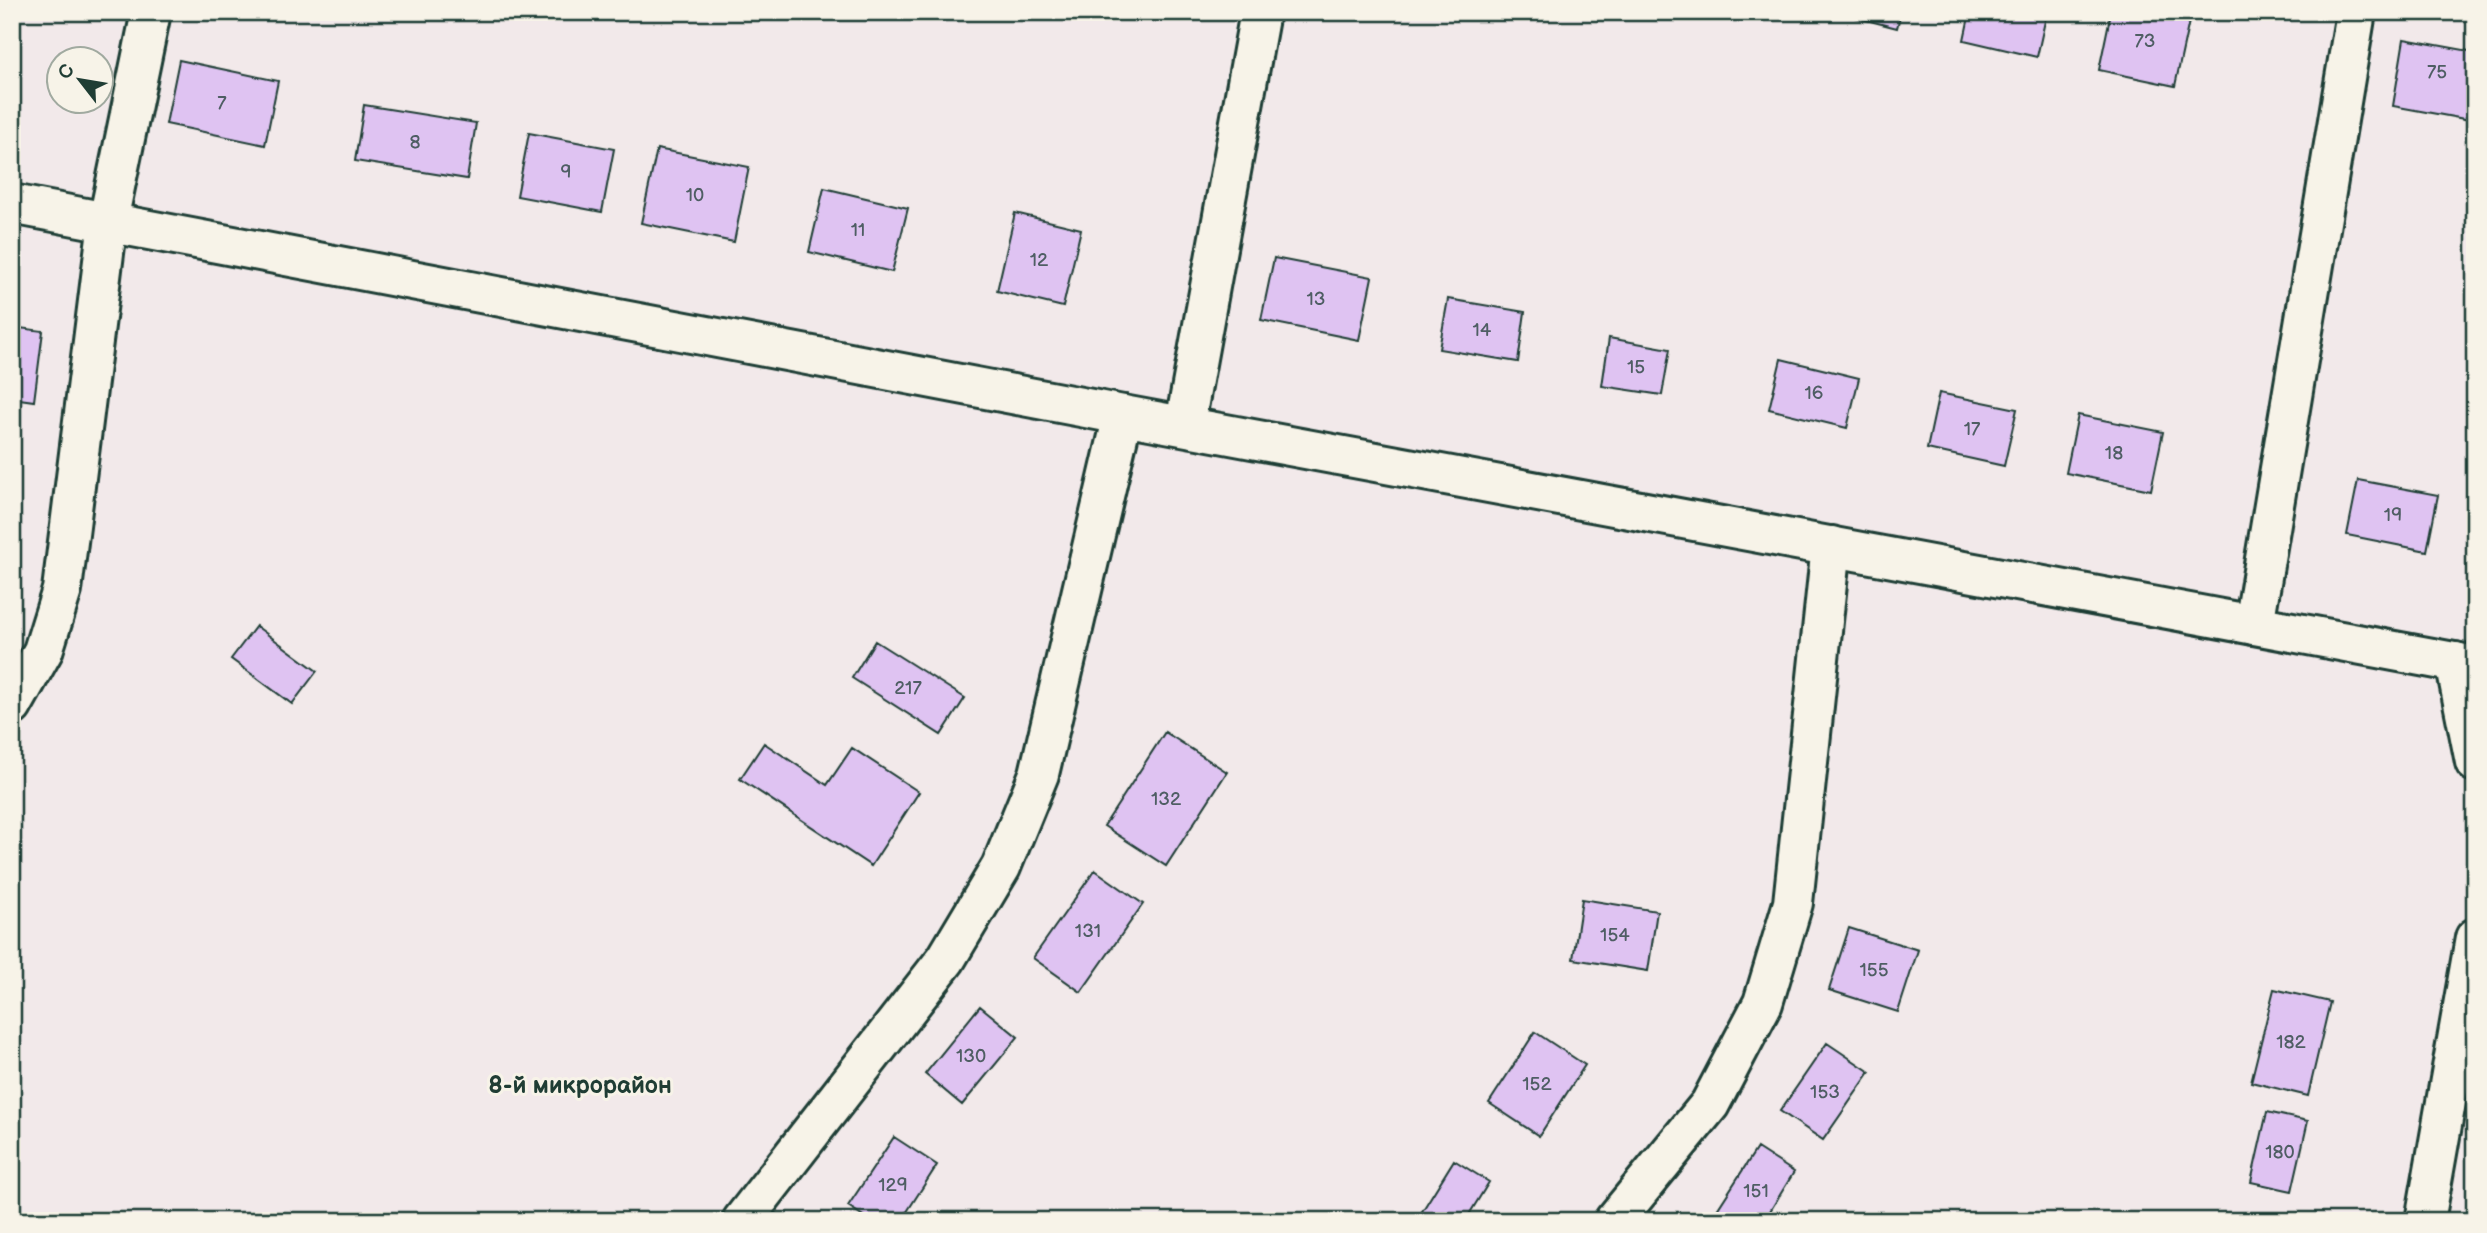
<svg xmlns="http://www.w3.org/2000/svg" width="2487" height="1233" viewBox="0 0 2487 1233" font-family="'Balsamiq Sans',sans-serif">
<rect width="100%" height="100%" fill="#f2e9ea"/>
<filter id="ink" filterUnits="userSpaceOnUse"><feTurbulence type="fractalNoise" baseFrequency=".0143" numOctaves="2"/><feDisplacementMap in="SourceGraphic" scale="14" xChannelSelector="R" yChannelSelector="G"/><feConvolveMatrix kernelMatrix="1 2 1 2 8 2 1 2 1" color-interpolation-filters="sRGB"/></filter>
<g filter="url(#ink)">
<!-- building -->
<path fill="#dfc3f2" stroke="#1f3d34" stroke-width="2" d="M1835 12H1901L1897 28Z
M1970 12H2047L2037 57 1964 40Z
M2111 12H2191L2175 86 2099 70Z
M2404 39 2475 52V91L2470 120 2393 106Z
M179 60 278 81 265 145 166 124Z
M364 105 476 123 467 179 355 161Z
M529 133 614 149 602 212 517 196Z
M657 149 749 167 734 242 641 223Z
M824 188 908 208 892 272 809 252Z
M1015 213 1081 229 1063 307 997 291Z
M1274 258 1372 277 1359 340 1261 320Z
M1448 299 1525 312 1518 362 1439 349Z
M12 327 43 331 34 401 12 398Z
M1609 338 1670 349 1662 395 1602 386Z
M1781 359 1859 378 1847 428 1769 409Z
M1939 393 2017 409 2004 466 1927 449Z
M2078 415 2163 432 2151 490 2066 473Z
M2358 480 2438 495 2427 551 2347 535Z
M256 626 317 671 292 704 231 659Z
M875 641 965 698 941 735 852 678Z
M1165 732 1227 772 1166 866 1104 826Z
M764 743 827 785 852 748 919 792 871 866 740 779Z
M1095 870 1143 904 1081 992 1033 958Z
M1582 899 1657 911 1648 971 1573 959Z
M1849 928 1918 950 1898 1012 1829 990Z
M2274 989 2330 1002 2308 1096 2251 1082Z
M980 1006 1018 1037 962 1105 925 1074Z
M1535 1032 1585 1065 1539 1136 1489 1103Z
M1827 1043 1870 1072 1823 1140 1780 1111Z
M2267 1112 2308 1121 2292 1191 2251 1182Z
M894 1137 937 1165 901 1221H871L848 1206Z
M1757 1148 1794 1172 1764 1221H1734L1717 1210Z
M1454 1160 1489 1182 1465 1221H1416Z"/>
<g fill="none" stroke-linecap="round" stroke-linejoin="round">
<defs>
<path id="street" d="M1185 424 1260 12
M2254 625 2356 12
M2455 662 2475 762
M12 706 43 651 62 590 108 221 151 12
M742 1221 946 959 1001 867 1039 774 1123 415
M1614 1221 1710 1104 1763 1003 1793 903 1831 546
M2425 1221 2475 938"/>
<path id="secondary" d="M12 204 1123 415 2475 666"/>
</defs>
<!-- street casing -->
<use href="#street" stroke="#1f3d34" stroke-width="44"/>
<!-- secondary casing -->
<use href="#secondary" stroke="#1f3d34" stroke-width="44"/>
<!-- street -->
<use href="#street" stroke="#f7f3e8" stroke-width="38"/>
<!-- secondary -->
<use href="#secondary" stroke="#f7f3e8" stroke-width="38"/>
</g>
</g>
<g text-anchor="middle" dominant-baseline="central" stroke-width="6" stroke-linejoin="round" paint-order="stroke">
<!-- number labels -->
<g font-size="19" fill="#4f5e64">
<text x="2145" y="41">73</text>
<text x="2437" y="72">75</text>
<text x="222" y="103">7</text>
<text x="415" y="142">8</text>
<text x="566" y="172">9</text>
<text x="695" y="195">10</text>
<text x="858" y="230">11</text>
<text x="1039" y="260">12</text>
<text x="1316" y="299">13</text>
<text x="1482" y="330">14</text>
<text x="1636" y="367">15</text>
<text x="1814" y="393">16</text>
<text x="1972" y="429">17</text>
<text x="2114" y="453">18</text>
<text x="2393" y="515">19</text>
<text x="908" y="688">217</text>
<text x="1166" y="799">132</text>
<text x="1088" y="931">131</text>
<text x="1615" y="935">154</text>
<text x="1874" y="970">155</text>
<text x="2291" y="1042">182</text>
<text x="971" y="1056">130</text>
<text x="1537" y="1084">152</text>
<text x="1825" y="1092">153</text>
<text x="2280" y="1152">180</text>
<text x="893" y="1185">129</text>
<text x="1756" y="1191">151</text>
</g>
<!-- neighbourhood labels -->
<g font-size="24" font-weight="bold" fill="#1f3d34" stroke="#f7f3e8">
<text x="580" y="1085">8-й микрорайон</text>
</g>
</g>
<!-- margin -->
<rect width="2487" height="1233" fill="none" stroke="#f7f3e8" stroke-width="42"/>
<rect x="21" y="21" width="2445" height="1191" fill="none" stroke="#1f3d34" stroke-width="2.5" filter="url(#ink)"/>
<!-- north arrow -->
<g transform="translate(80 80) rotate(301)"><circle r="33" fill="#f7f3e8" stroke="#a1aaa0" stroke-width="2"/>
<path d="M0-5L12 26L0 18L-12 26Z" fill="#1f3d34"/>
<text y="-10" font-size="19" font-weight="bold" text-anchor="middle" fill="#1f3d34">С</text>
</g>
</svg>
